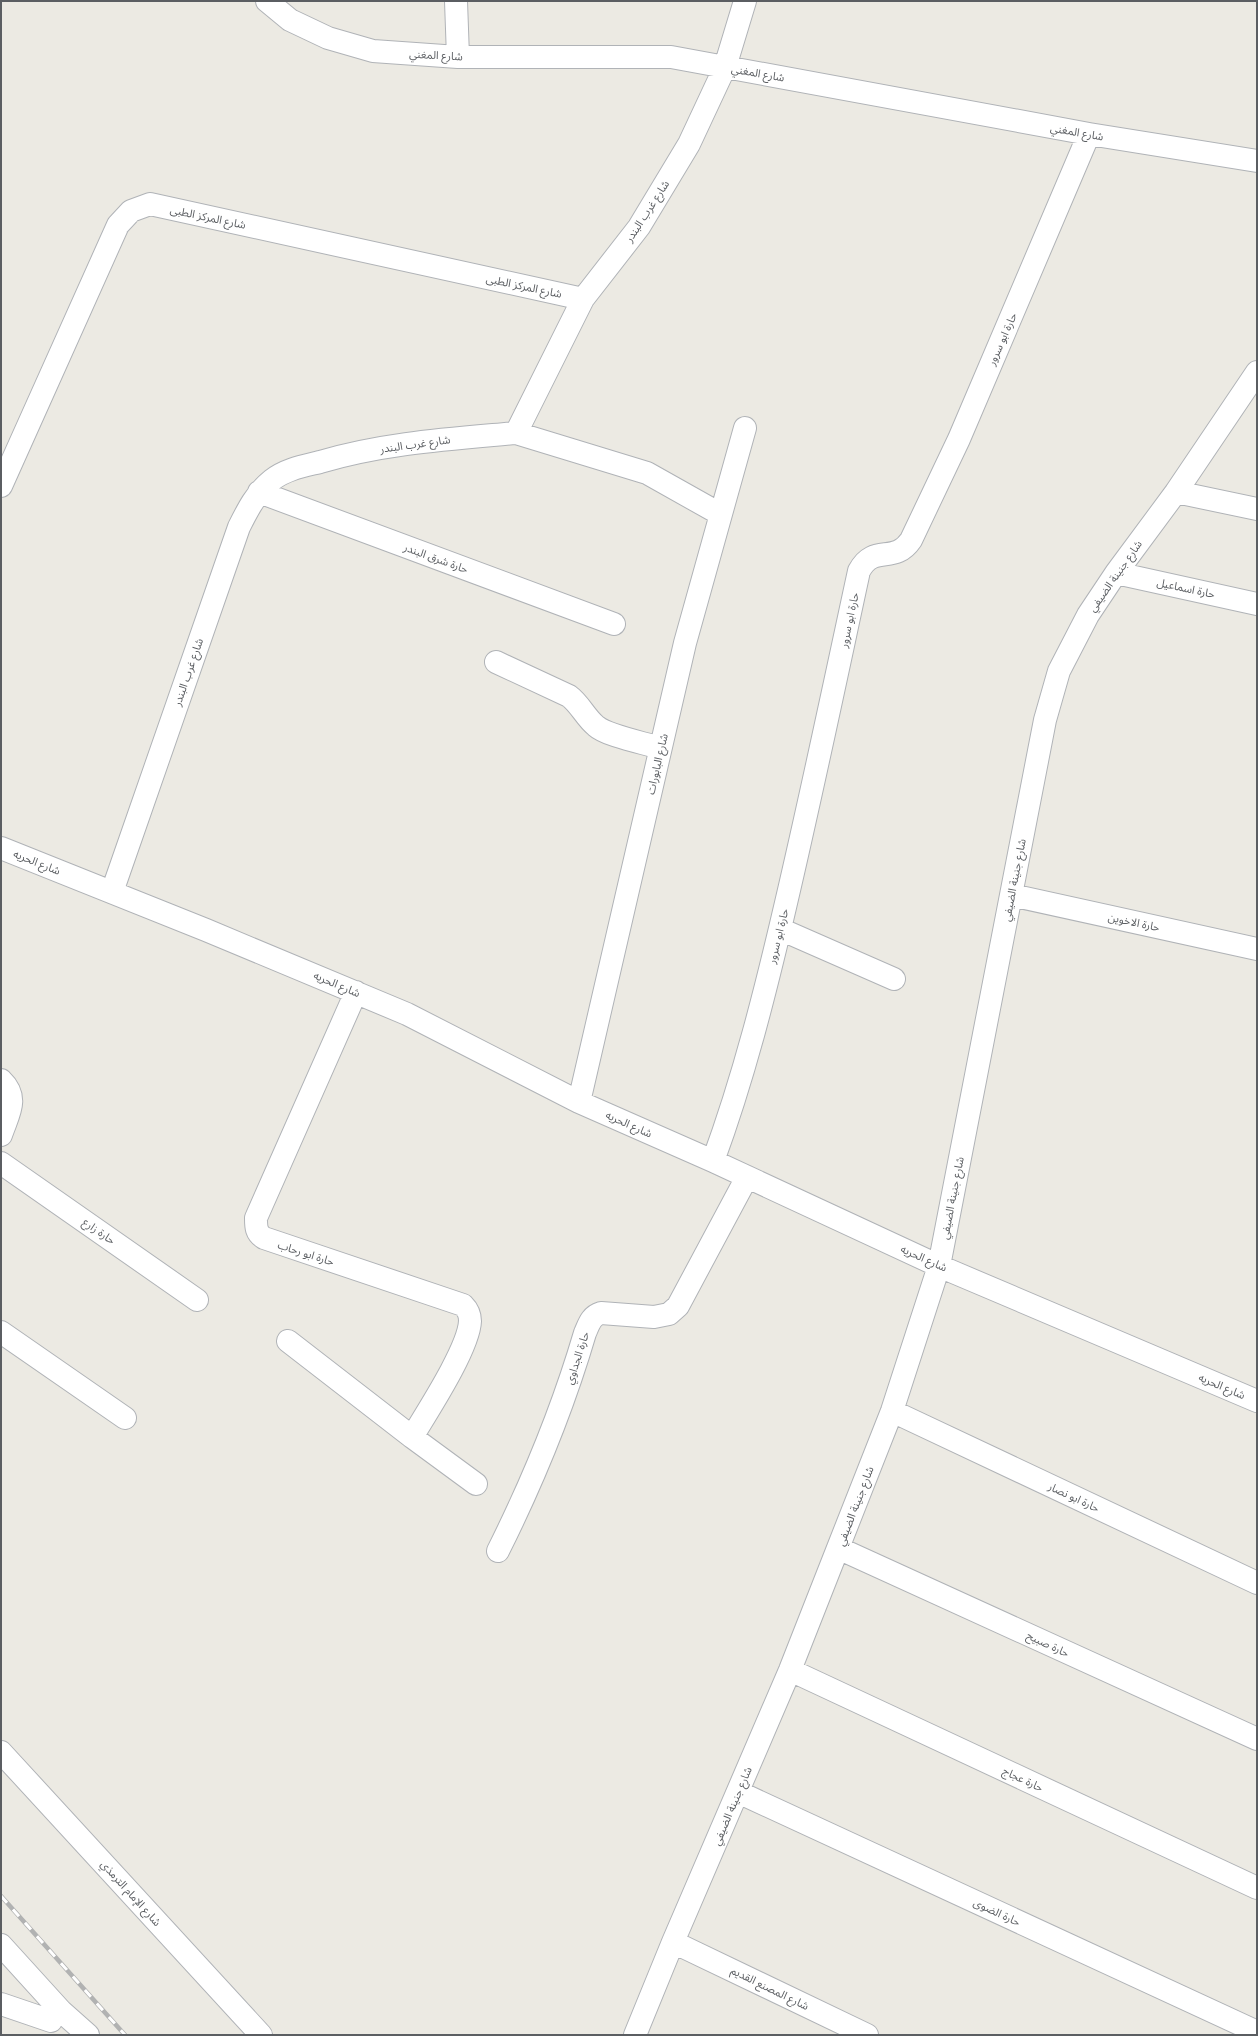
<svg xmlns="http://www.w3.org/2000/svg" width="1258" height="2036" viewBox="0 0 1258 2036" font-family="Montserrat,'Noto Sans Arabic',sans-serif">
<rect width="100%" height="100%" fill="#eceae3"/>
<g fill="none" stroke-linecap="round" stroke-linejoin="round">
<defs>
<path id="minor" d="M267 1 290 20 328 38 373 51 458 57H671L1089 134 1257 161
M456 1 458 57
M516 433 647 473 720 514
M1 486 118 225 131 211 150 204 583 299
M259 492 614 624
M1176 492 1257 509
M1116 573 1257 604
M496 662 569 696C580 704 585 717 596 726 607 736 645 743 660 748
M1 848 206 930 407 1014 579 1102 713 1161 939 1266 1257 1401
M112 892 239 527C248 509 256 493 272 480 286 469 304 466 320 462 384 443 450 439 516 433L583 299 639 227 689 144 725 67 745 1
M1011 895 1257 949
M780 929 894 979
M356 992 256 1218C256 1227 256 1233 264 1238L463 1305C468 1310 470 1314 470 1321 469 1348 427 1412 412 1437
M1 1080C20 1098 8 1114 1 1135
M579 1102 685 643 745 428
M713 1161C744 1077 766 989 786 903 812 792 835 682 859 571 874 543 894 565 911 540L959 439 1089 134
M1 1163 197 1300
M1 1332 125 1418
M288 1341 412 1437 476 1484
M892 1411 1257 1583
M838 1548 1257 1739
M498 1551C534 1479 562 1411 585 1333 589 1324 591 1316 601 1313L654 1317 669 1314 678 1306 747 1177
M790 1670 1257 1888
M1 1752 261 2035
M738 1792 1257 2032
M673 1942 867 2035
M1 1945 61 2011 88 2035
M1 2004 51 2021
M635 2035 673 1942 790 1670 838 1548 892 1411 939 1266 1045 720 1059 671 1088 615 1116 573 1176 492 1257 372"/>
</defs>
<!-- minor casing -->
<use href="#minor" stroke="#b0b3b7" stroke-width="24"/>
<!-- minor -->
<use href="#minor" stroke="#fff" stroke-width="22"/>
<defs>
<path id="rail" d="M1 1896 125 2035"/>
</defs>
<!-- rail casing -->
<use href="#rail" stroke="#b1b2b2" stroke-width="4.5"/>
<!-- rail -->
<use href="#rail" stroke="#fff" stroke-width="3" stroke-dasharray="9" stroke-linecap="butt"/>
</g>
<g text-anchor="middle" dominant-baseline="central" stroke-width="3" stroke-linejoin="round" paint-order="stroke">
<!-- street labels -->
<g font-size="11" fill="#5b5e62" stroke="#fff">
<text transform="translate(436 55) rotate(3)">شارع المغني</text>
<text transform="translate(758 73) rotate(10)">شارع المغني</text>
<text transform="translate(1077 132) rotate(10)">شارع المغني</text>
<text transform="translate(647 211) rotate(-57)">شارع غرب البندر</text>
<text transform="translate(208 217) rotate(12)">شارع المركز الطبى</text>
<text transform="translate(524 286) rotate(12)">شارع المركز الطبى</text>
<text transform="translate(1002 339) rotate(-66)">حارة ابو سرور</text>
<text transform="translate(415 444) rotate(-8)">شارع غرب البندر</text>
<text transform="translate(436 558) rotate(20)">حارة شرق البندر</text>
<text transform="translate(1115 576) rotate(-55)">شارع جنينة الضيفي</text>
<text transform="translate(1186 588) rotate(12)">حارة اسماعيل</text>
<text transform="translate(849 620) rotate(-78)">حارة ابو سرور</text>
<text transform="translate(188 672) rotate(-71)">شارع غرب البندر</text>
<text transform="translate(657 764) rotate(-77)">شارع البابورات</text>
<text transform="translate(37 862) rotate(22)">شارع الحريه</text>
<text transform="translate(1014 880) rotate(-79)">شارع جنينة الضيفي</text>
<text transform="translate(1134 922) rotate(12)">حارة الاخوين</text>
<text transform="translate(778 936) rotate(-76)">حارة ابو سرور</text>
<text transform="translate(337 984) rotate(23)">شارع الحريه</text>
<text transform="translate(629 1124) rotate(24)">شارع الحريه</text>
<text transform="translate(952 1198) rotate(-79)">شارع جنينة الضيفي</text>
<text transform="translate(99 1231) rotate(35)">حارة زارع</text>
<text transform="translate(306 1253) rotate(18)">حارة ابو رحاب</text>
<text transform="translate(924 1258) rotate(24)">شارع الحريه</text>
<text transform="translate(577 1358) rotate(-72)">حارة الجداوي</text>
<text transform="translate(1222 1386) rotate(23)">شارع الحريه</text>
<text transform="translate(1074 1497) rotate(25)">حارة ابو نصار</text>
<text transform="translate(855 1506) rotate(-69)">شارع جنينة الضيفي</text>
<text transform="translate(1048 1644) rotate(25)">حارة صبيح</text>
<text transform="translate(1023 1779) rotate(25)">حارة عجاج</text>
<text transform="translate(732 1806) rotate(-67)">شارع جنينة الضيفي</text>
<text transform="translate(131 1893) rotate(48)">شارع الإمام الترمذي</text>
<text transform="translate(997 1912) rotate(25)">حارة الضوى</text>
<text transform="translate(770 1988) rotate(26)">شارع المصنع القديم</text>
</g>
</g>
<!-- border -->
<rect width="1258" height="2036" fill="none" stroke="#5b5e62" stroke-width="4"/>
</svg>
